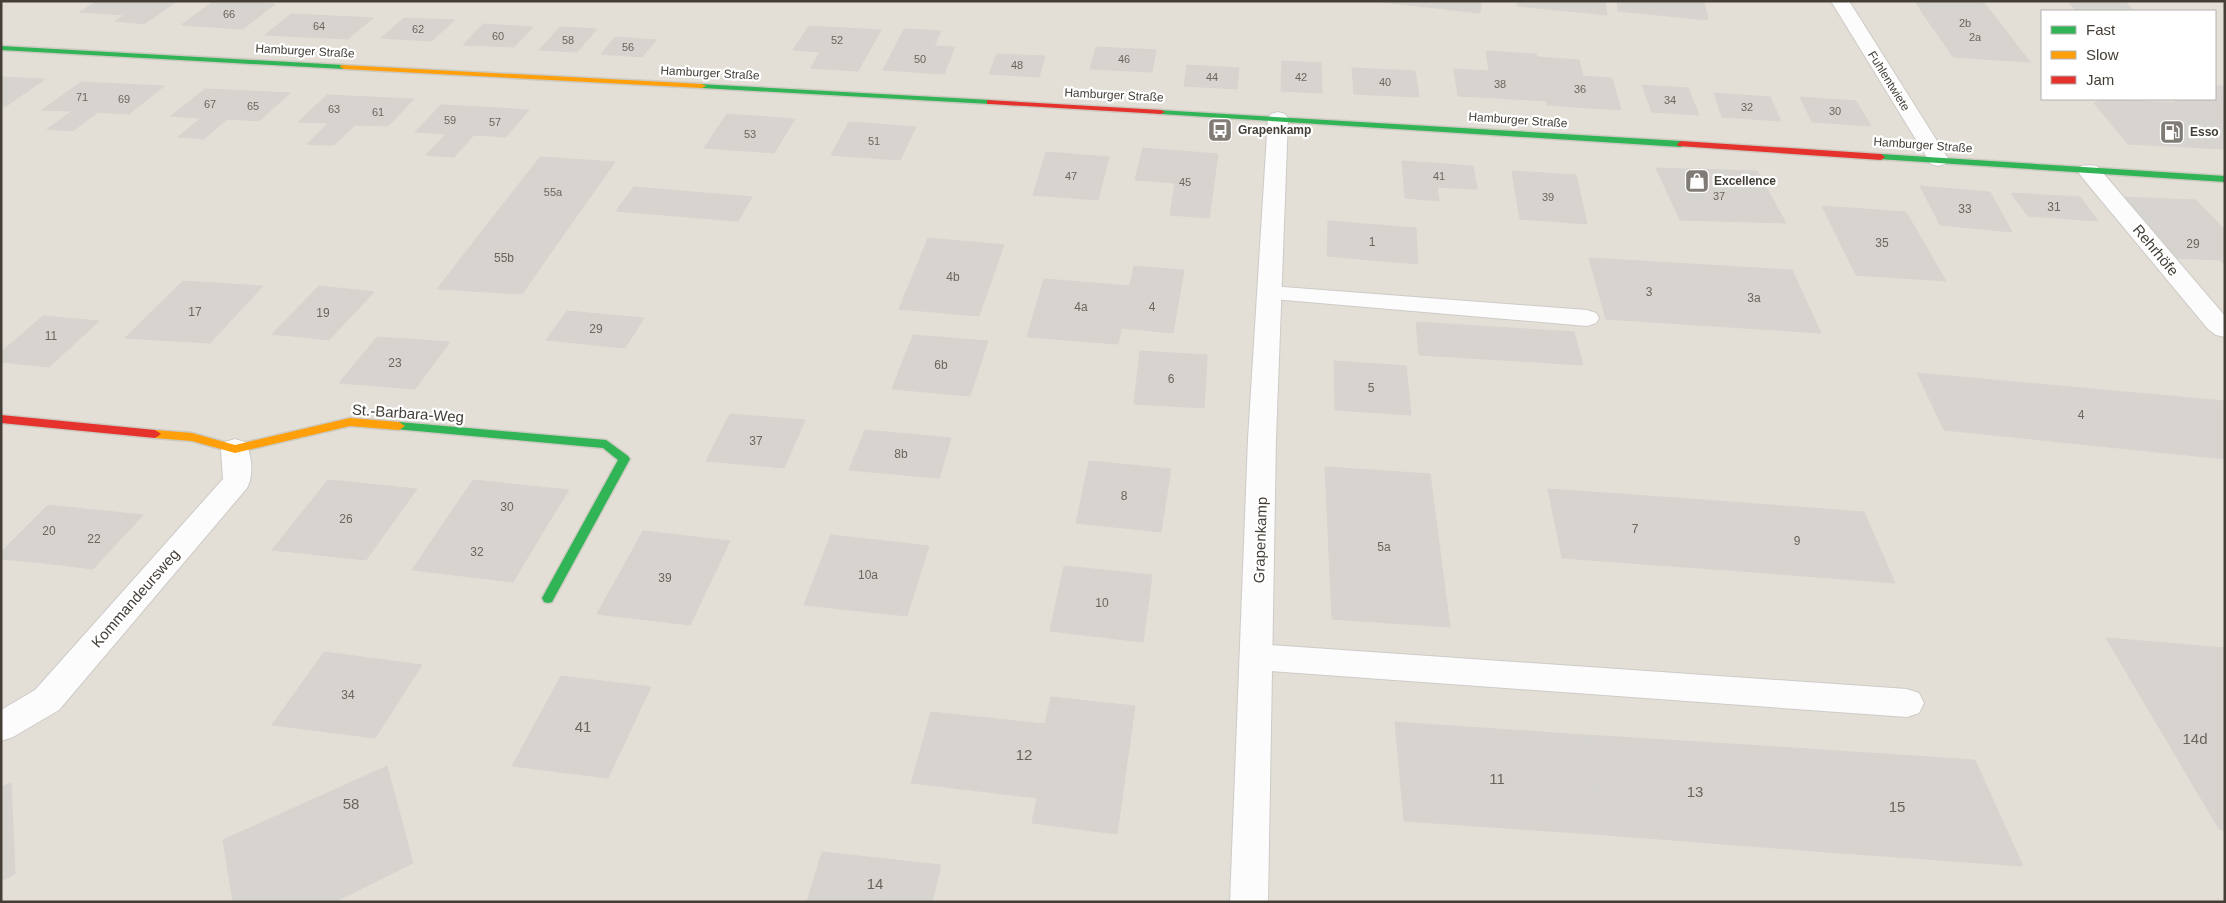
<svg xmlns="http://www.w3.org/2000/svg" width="2226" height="903" viewBox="0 0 2226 903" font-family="Helvetica,sans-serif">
<rect width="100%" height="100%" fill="#efede9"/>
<!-- residential -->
<path fill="#e3dfd7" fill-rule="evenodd" d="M1 1H2225V902H1ZM2042 11H2215V99H2042Z"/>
<!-- building -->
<path fill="#d7d4d0" stroke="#d7d4cf" d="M97 1H177L144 24 115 21 125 15 80 12Z
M228 1H265L263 3 275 4 243 29 181 25 213 2Z
M1373 1H1481L1480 13Z
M1517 1H1605L1607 15 1517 6Z
M1617 1H1704L1708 20 1618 11Z
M1915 1 1985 4 1996 18 1923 14Z
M1933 1H1983L1985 4Z
M2067 1H2125L2130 7 2069 3Z
M2069 3 2130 7 2134 11H2076Z
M291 14 373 18 348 39 265 35Z
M1923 14 1996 18 2007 32 1933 28Z
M404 18 454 20 432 41 381 38Z
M483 24 533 27 514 47 463 45Z
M809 26 881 30 858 71 811 68 820 52 793 50Z
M560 27 597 29 577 52 539 50Z
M1933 28 2007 32 2018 47 1943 42Z
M904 29 941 31 934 46 955 47 944 74 883 70Z
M615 37 656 40 642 57 601 54Z
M1943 42 2018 47 2030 62 1953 57Z
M1096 47 1156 50 1152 72 1090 69Z
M1486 51 1536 54 1548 101 1458 96 1454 69 1489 71Z
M997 54 1045 56 1039 77 989 74Z
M1537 57 1579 60 1583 76 1612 78 1621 110 1547 105Z
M1282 61 1321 63 1322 93 1281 91Z
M1187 65 1239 68 1237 89 1184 86Z
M1352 68 1415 71 1419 97 1354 94Z
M1 77 45 79 5 107H1Z
M81 82 121 84 60 130 47 129 72 111 42 110Z
M121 84 164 86 129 114 98 112 73 131 60 130Z
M1642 85 1688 88 1699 115 1652 112Z
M2215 86H2225V111L2191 99H2215Z
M205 89 248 91 193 138 178 137 201 118 171 116Z
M248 91 290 93 259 121 227 119 204 139 193 138Z
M1714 93 1770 97 1781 121 1722 117Z
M327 95 369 97 320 145 307 144 328 123 298 122Z
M369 97 414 99 388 126 355 125 334 145H320Z
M1800 97 1856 101 1871 126 1812 122Z
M2105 99 2173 103 2180 99H2191L2225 111V149L2128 144 2094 103Z
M441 105 484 107 439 156 426 155 446 134 415 132Z
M484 107 529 110 506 137 474 135 454 157 439 156Z
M727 114 795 119 774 153 704 148Z
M849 122 916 127 900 160 831 155Z
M1143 148 1218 154 1209 218 1170 215 1175 183 1135 180Z
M1046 152 1109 157 1098 200 1033 195Z
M540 157 615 162 569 227 489 222Z
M1402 161 1473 166 1477 189 1437 187 1439 201 1405 198Z
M1656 168 1757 171 1786 223 1680 220Z
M1512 171 1576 175 1587 224 1520 219Z
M1920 186 1990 192 2012 232 1940 225Z
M634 187 752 197 738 221 616 211Z
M2011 193 2080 197 2098 221 2028 216Z
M2119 197 2196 200 2225 230V265L2220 260 2173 258Z
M1822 206 1906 212 1946 281 1856 275Z
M1328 221 1416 228 1418 264 1327 256Z
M489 222 569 227 522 294 437 289Z
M928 238 1004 245 979 316 899 309Z
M1589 258 1690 264 1713 326 1606 319Z
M1690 264 1792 270 1821 333 1713 326Z
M1134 266 1184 270 1173 333 1121 328Z
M1044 279 1130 286 1118 344 1027 337Z
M183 281 263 286 210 343 125 338Z
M319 286 374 292 329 340 272 334Z
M567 311 644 318 625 348 546 340Z
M43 316 99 321 49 367 1 362V352Z
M1416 322 1574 332 1583 365 1419 355Z
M913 335 988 341 970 396 892 389Z
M377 337 450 342 415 389 339 383Z
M1140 351 1207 355 1204 408 1134 404Z
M1334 361 1406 366 1411 415 1335 410Z
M1917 373 2225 401V459L1944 430Z
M730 414 805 420 784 468 706 461Z
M865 430 951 438 939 478 849 470Z
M1089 461 1171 469 1161 532 1076 523Z
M1325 467 1430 474 1450 627 1332 619Z
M328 480 417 489 366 560 272 550Z
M473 480 569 490 541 535 443 524Z
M1548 489 1704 500 1727 570 1562 558Z
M1704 500 1864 512 1895 583 1727 570Z
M48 505 95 510 44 563 1 559V552Z
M95 510 143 515 93 569 44 563Z
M443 524 541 535 513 582 412 570Z
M643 531 730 541 690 625 597 614Z
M831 535 929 546 907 616 804 605Z
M1064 566 1152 575 1143 642 1050 631Z
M2106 638 2225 648V830L2219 829Z
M324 652 422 665 375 738 272 725Z
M561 676 651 687 608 778 512 766Z
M1051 697 1135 706 1117 834 1032 823 1037 798 911 783 931 712 1045 724Z
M1395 722 1585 735 1607 835 1404 821Z
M1585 735 1778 747 1814 851 1607 835Z
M1778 747 1975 760 2023 866 1814 851Z
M387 766 413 863 334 902H233L223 840Z
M11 783 15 874 1 881V787Z
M822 852 941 865 932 902H807Z"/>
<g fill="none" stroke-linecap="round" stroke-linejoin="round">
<defs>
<path id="lane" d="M1270 286 1587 310 1596 313 1599 318 1596 323 1587 326 1262 298 1258 293 1262 288Z
M1256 644 1907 689 1919 693 1924 703 1919 713 1907 717 1256 670 1245 666 1240 657 1245 648Z"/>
<path id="street" d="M1831 1H1849L1949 160 1945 164 1938 166 1931 164Z
M1278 112 1285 114 1288 118 1276 439 1268 902H1230L1248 439 1268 118 1271 114Z
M2089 165 2097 166 2225 316V337L2216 335 2208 329 2081 176 2078 171 2081 166Z
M235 439 245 442C252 454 254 476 247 488L59 710 13 737 1 741V710L35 690 223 479 221 449 225 442Z"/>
<path id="fast" d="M1 46 344 65 348 67 344 69 1 50Z
M699 84 990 100 994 102 990 104 702 88H699Z
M1158 110 1681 141 1685 144 1681 147 1161 114H1158Z
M1881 154 2225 176V182L1878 159 1877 157Z
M399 422 606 440 628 456 630 459 552 602 548 603 544 602 542 598 618 460 603 448 395 429 393 426 395 423Z"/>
<path id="slow" d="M341 65 702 84 706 86 702 88 344 69 340 67Z
M350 418 399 422 405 426 399 430 350 426 235 453 192 441 155 438 149 434 155 430 192 433 235 445Z"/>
<path id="jam" d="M987 100 1161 110 1165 112 1161 114 990 104H987Z
M1681 141 1881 154 1885 157 1881 160 1678 146 1677 144Z
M1 415 155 430 161 434 155 438 1 423Z"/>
</defs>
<!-- lane casing -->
<use href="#lane" stroke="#cdcbc7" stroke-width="2"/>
<!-- street casing -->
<use href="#street" stroke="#cdcbc7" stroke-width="2"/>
<!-- fast casing -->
<use href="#fast" stroke="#cdcac1" stroke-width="3"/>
<!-- slow casing -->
<use href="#slow" stroke="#cdcac1" stroke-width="3"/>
<!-- jam casing -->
<use href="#jam" stroke="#cdcac1" stroke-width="3"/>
<!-- lane -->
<use href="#lane" fill="#fdfcfc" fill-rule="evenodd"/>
<!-- street -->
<use href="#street" fill="#fdfcfc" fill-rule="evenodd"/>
<!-- fast -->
<use href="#fast" fill="#30b455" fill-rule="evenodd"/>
<!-- slow -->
<use href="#slow" fill="#ff9f0a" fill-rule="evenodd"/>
<!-- jam -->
<use href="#jam" fill="#e5322d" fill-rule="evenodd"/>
</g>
<!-- icons -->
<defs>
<symbol id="bus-square" viewBox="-11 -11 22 22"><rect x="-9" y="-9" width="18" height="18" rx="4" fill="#807b75" stroke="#fff"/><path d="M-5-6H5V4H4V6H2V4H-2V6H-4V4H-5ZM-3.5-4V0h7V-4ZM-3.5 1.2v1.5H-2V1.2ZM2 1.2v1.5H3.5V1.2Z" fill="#fff"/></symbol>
<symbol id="fuel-square" viewBox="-11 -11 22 22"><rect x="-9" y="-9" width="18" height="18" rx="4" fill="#807b75" stroke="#fff"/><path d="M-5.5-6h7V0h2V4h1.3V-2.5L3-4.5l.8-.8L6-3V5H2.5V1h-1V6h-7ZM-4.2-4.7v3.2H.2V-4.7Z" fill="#fff"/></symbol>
<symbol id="shop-square" viewBox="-11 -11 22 22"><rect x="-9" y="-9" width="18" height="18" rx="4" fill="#807b75" stroke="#fff"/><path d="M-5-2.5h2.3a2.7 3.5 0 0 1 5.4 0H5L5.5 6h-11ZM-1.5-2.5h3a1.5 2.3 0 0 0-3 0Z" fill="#fff"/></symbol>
</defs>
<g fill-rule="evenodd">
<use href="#bus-square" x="1206" y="116" width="28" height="28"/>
<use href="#fuel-square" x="2158" y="118" width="28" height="28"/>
<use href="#shop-square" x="1683" y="167" width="28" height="28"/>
</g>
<g text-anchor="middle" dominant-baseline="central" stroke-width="4.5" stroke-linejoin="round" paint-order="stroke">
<!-- far-number labels -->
<g font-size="11" fill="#6a655e">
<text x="229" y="14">66</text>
<text x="1965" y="23">2b</text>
<text x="319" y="26">64</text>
<text x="418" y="29">62</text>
<text x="498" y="36">60</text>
<text x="1975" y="37">2a</text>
<text x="568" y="40">58</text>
<text x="837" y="40">52</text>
<text x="628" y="47">56</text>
<text x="920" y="59">50</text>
<text x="1124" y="59">46</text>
<text x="1017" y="65">48</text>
<text x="1212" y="77">44</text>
<text x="1301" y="77">42</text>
<text x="1385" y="82">40</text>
<text x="1500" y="84">38</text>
<text x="1580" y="89">36</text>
<text x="82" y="97">71</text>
<text x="124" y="99">69</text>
<text x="1670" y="100">34</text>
<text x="210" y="104">67</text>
<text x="253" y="106">65</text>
<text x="1747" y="107">32</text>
<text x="334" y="109">63</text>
<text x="1835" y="111">30</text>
<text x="378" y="112">61</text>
<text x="450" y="120">59</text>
<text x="495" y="122">57</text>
<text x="750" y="134">53</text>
<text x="874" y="141">51</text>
<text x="1071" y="176">47</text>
<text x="1439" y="176">41</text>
<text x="1185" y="182">45</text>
<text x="553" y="192">55a</text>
<text x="1719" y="196">37</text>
<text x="1548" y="197">39</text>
</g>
<!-- far-street labels -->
<g font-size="12" fill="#443e36" stroke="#fff">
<text transform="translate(305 51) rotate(3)">Hamburger Straße</text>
<text transform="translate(710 73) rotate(3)">Hamburger Straße</text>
<text transform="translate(1889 81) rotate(58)">Fuhlentwiete</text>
<text transform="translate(1114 95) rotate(3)">Hamburger Straße</text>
<text transform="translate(1518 120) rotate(4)">Hamburger Straße</text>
<text transform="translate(1923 145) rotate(4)">Hamburger Straße</text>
</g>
<!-- far-poi labels -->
<g font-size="12" font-weight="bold" fill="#443e36" stroke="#fff" text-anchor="start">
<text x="1238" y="130">Grapenkamp</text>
<text x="2190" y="132">Esso</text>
<text x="1714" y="181">Excellence</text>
</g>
<!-- number labels -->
<g font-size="12" fill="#6a655e">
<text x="2054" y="207">31</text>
<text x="1965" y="209">33</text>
<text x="1372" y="242">1</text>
<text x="1882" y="243">35</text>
<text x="2193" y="244">29</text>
<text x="504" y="258">55b</text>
<text x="953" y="277">4b</text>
<text x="1649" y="292">3</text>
<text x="1754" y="298">3a</text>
<text x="1081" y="307">4a</text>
<text x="1152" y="307">4</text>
<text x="195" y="312">17</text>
<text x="323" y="313">19</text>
<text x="596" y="329">29</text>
<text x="51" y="336">11</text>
<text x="395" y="363">23</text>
<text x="941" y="365">6b</text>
<text x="1171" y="379">6</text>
<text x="1371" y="388">5</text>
<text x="2081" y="415">4</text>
<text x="756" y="441">37</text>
<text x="901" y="454">8b</text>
<text x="1124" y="496">8</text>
<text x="507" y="507">30</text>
<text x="346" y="519">26</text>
<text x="1635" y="529">7</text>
<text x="49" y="531">20</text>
<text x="94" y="539">22</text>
<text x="1797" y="541">9</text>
<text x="1384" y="547">5a</text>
<text x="477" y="552">32</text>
<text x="868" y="575">10a</text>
<text x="665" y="578">39</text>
<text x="1102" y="603">10</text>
<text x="348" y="695">34</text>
</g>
<!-- street labels -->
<g font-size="15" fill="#443e36" stroke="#fff">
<text transform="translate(2156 250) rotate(50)">Rehrhöfe</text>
<text transform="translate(408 413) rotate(4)">St.-Barbara-Weg</text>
<text transform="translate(1260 540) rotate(-88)">Grapenkamp</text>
<text transform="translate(135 598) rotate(-49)">Kommandeursweg</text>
</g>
<!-- near-number labels -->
<g font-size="15" fill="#6a655e">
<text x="583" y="726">41</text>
<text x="2195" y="738">14d</text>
<text x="1024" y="754">12</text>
<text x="1497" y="778">11</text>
<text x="1695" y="791">13</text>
<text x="351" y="803">58</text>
<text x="1897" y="806">15</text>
<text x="875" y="883">14</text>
</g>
</g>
<!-- border -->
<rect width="2226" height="903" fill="none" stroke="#443e36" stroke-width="5"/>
<!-- legend -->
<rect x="2041" y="10" width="175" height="90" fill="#ffffff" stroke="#b4b2af"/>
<rect x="2051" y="26" width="25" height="8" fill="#30b455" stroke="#b4b2af"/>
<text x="2086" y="35" font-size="15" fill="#443e36">Fast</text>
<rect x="2051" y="51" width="25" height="8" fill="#ff9f0a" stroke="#b4b2af"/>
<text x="2086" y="60" font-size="15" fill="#443e36">Slow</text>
<rect x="2051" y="76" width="25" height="8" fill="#e5322d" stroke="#b4b2af"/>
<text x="2086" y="85" font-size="15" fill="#443e36">Jam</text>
</svg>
